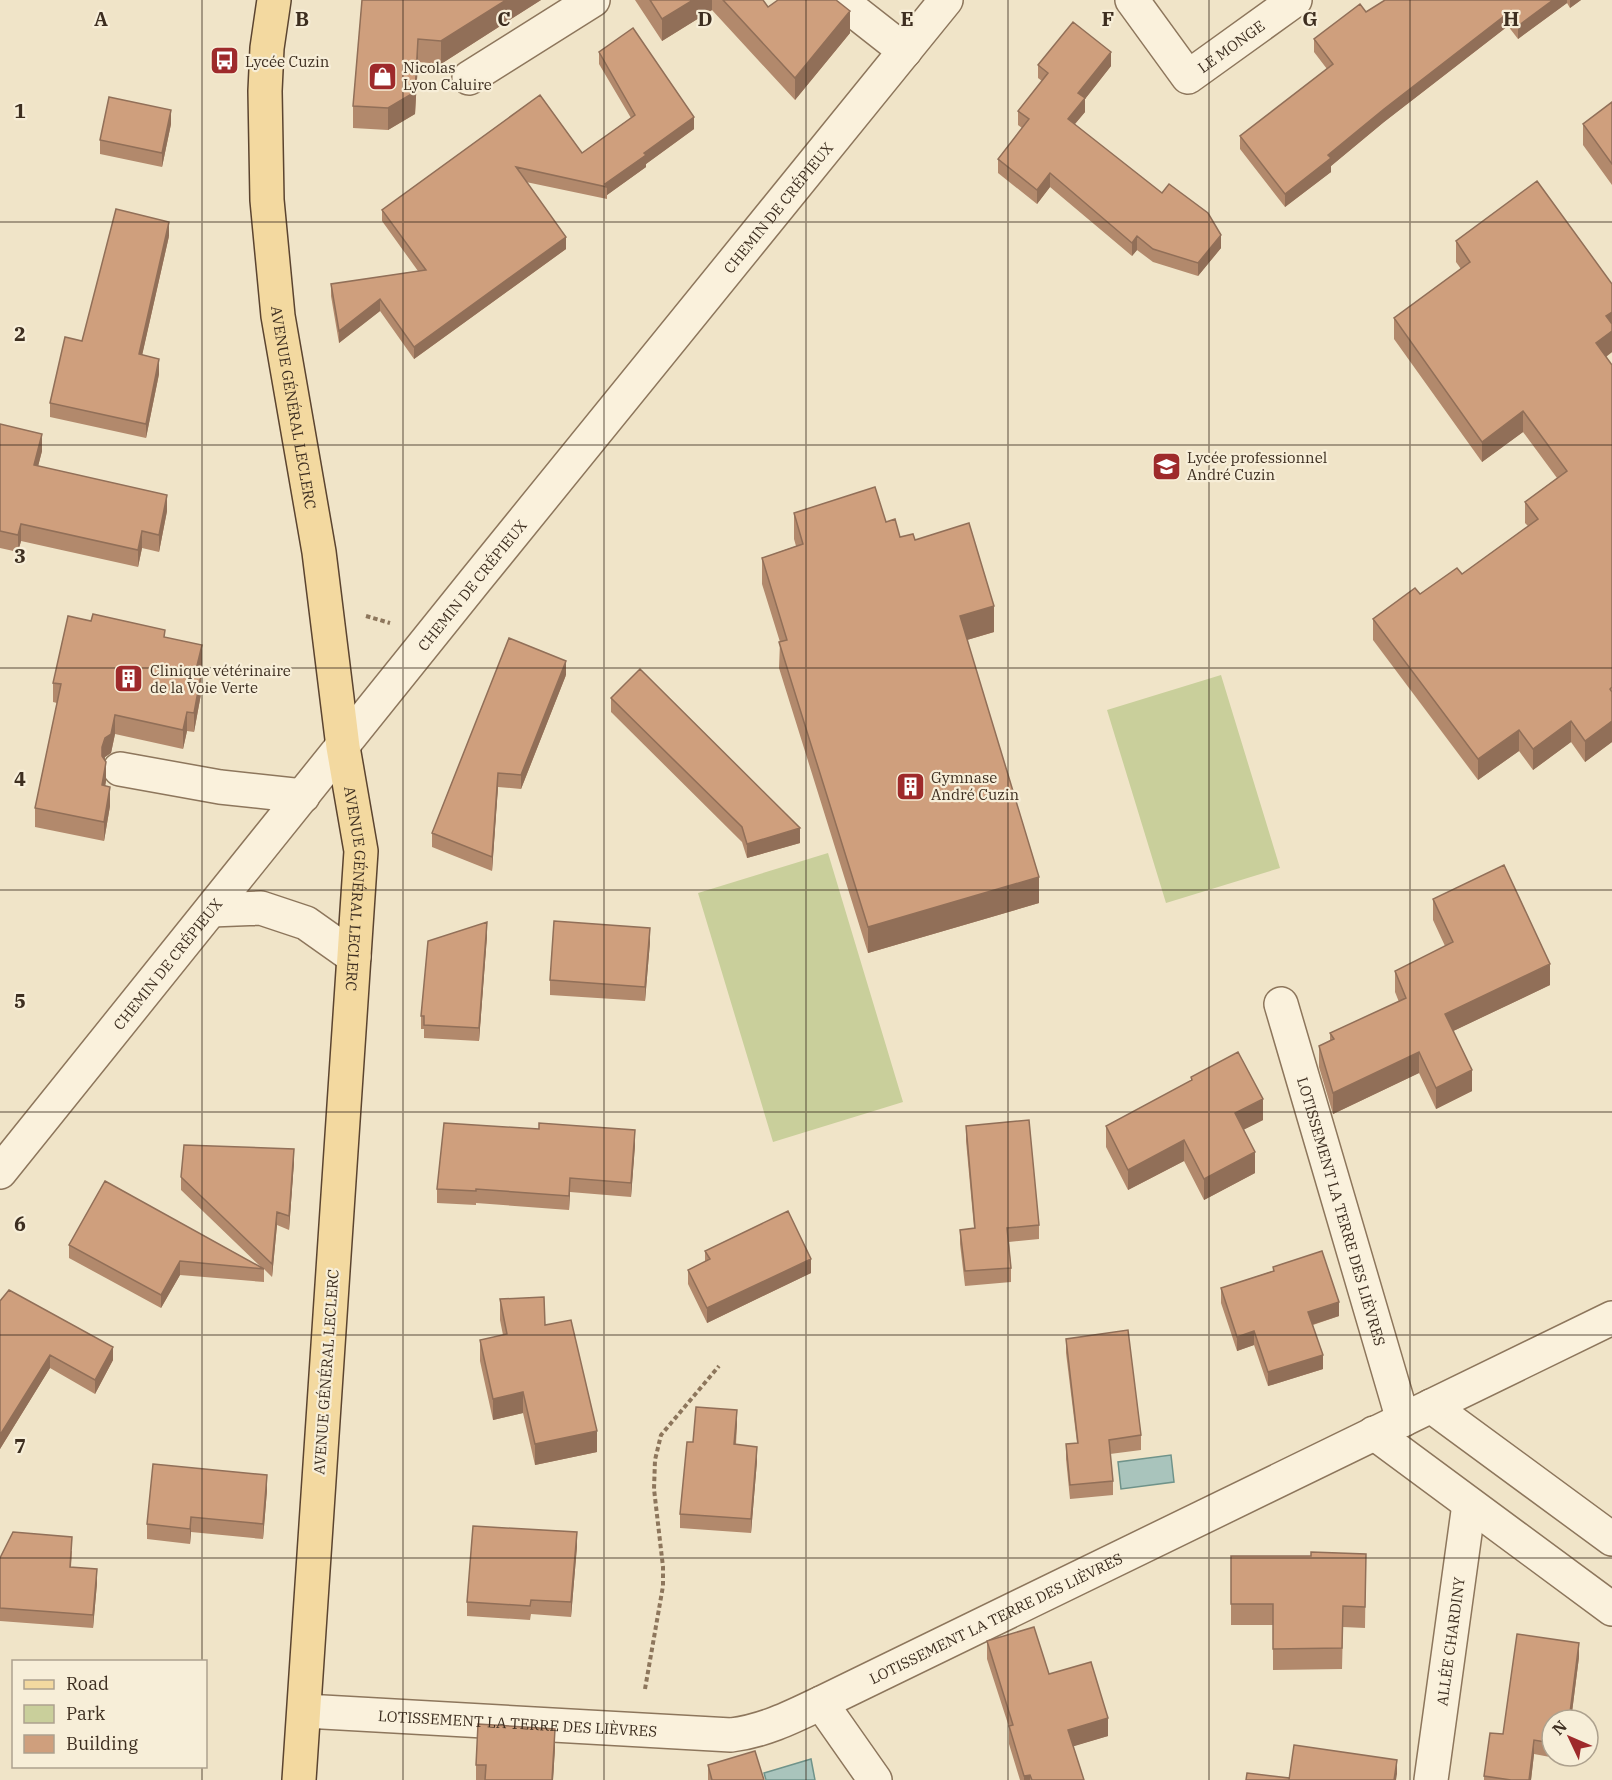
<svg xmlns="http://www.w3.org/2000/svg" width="1612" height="1780" viewBox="0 0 1612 1780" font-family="'IBM Plex Serif',serif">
<rect width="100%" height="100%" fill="#f0e4c8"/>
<!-- green -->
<path fill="#c9cf9b" d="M1221 675 1280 868 1166 903 1107 710Z
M828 853 903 1102 773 1142 698 893Z"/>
<!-- water -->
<path fill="#a9c4bc" stroke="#6f938a" stroke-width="1.5" d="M1171 1455 1174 1482 1121 1489 1118 1462Z
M811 1759 815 1780H766L764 1773Z"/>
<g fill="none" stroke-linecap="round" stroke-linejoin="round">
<defs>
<g id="minor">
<path d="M840 0 905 51"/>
<path id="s1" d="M1132 0 1188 77 1295 0"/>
<path d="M469 78 593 0"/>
<path d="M120 769 220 787 303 796"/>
<path d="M211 910 261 908 306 923 354 957"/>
<path id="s2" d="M1281 1004 1403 1420"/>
<path id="s3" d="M0 1172 474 582 946 0"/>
<path d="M1431 1406 1612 1539"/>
<path d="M1374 1433 1612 1609"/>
<path d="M821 1703 875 1780"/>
<path id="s4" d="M305 1711 731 1735C764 1731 792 1717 821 1703L1612 1318"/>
<path id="s5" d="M1431 1780 1469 1504"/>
</g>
<g id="major">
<path id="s6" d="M274 0 267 48 265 91 267 200 278 316 319 552 343 747 361 851 299 1780"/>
</g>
</defs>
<!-- minor casing -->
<use href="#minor" stroke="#8d765c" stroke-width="36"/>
<!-- major casing -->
<use href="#major" stroke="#5b4430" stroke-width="36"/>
<!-- path -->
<path stroke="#8d765c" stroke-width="4" stroke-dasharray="4.5 3" stroke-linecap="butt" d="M366 616 390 623
M645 1689 663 1586V1567L654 1489 655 1460 661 1435 719 1366"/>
<!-- minor -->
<use href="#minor" stroke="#faf1dc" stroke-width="33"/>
<!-- major -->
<use href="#major" stroke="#f3d9a0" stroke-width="33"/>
</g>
<!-- wall -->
<path fill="#b2896c" d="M362 0H541L441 64 418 62 415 114 388 130 353 128V106Z
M635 0H763L768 7 850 33 795 100 712 10 662 41Z
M1385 0H1581L1570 8 1567 3 1518 39 1508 26 1384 122 1331 166V172L1285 207 1240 149V136L1327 69 1314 52V39L1366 12Z
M599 52 694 129 646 164V167L607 195V199L526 182 566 249 414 359 380 311 339 343 331 296V284L418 271 382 221V210L540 95 582 153 631 118 599 64Z
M1038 65 1111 66 1085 99V112L1075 124 1221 248 1198 276 1153 262 1137 250 1132 256 1050 187 1037 204 998 173V159L1022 128 1018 125V111L1042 81 1038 78Z
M1612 102V185L1583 145V124Z
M171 124 162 167 100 154V140Z
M169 236 142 355 159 374 146 438 50 417V403L82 341Z
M1456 241 1612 284V352L1606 357 1612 365V742L1585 762 1571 742 1533 770 1519 751 1478 780 1373 640V619L1420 594 1462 574 1528 526 1525 523V502L1557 478 1523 432 1482 462 1394 339V318L1461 269 1456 262Z
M0 424 42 451 38 466 167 511 159 552 142 548 138 567 21 541 18 552 0 548Z
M794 513 886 522 900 537 915 540 994 632 967 640 1039 903 868 953 779 668 780 642 762 584V558L796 546 794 539Z
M165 637 202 664 199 675 201 694 194 732 187 731 183 749 115 734 111 753 105 757V759L106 781 105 786 110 806 104 841 35 827V808L57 703 53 702V683Z
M566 675 521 789 498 787 492 871 432 847V833Z
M611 698 800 843 747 858 742 842 611 712Z
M1433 899 1550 985 1453 1031 1472 1091 1436 1109 1419 1073 1333 1114 1319 1067V1046L1330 1040V1033L1399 1002 1395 992V971L1445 946 1433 920Z
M487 936 479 1041 424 1038V1029H421V1016Z
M650 942 645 1001 550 995V980Z
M1191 1077 1263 1120 1243 1130 1255 1173 1204 1200 1184 1161 1128 1190 1106 1147V1126L1191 1081Z
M966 1126 1039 1225V1239L1009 1242 1011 1268V1282L965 1286 960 1244V1230L974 1228 966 1141Z
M635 1145 631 1197 570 1192 569 1210 476 1203V1205L437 1203V1189Z
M294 1162 289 1230 277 1225 272 1277 264 1269V1282L180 1275 161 1308 69 1258V1245L263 1269 181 1190V1177Z
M705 1251 811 1273 707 1323 688 1284V1270L705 1262Z
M1273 1267 1339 1316 1313 1325 1323 1369 1268 1386 1254 1345 1237 1351 1221 1303V1288L1273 1271Z
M500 1299 545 1325 597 1452 535 1465 523 1413 493 1420 480 1361V1340L503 1335 500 1320Z
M0 1301 113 1360 95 1394 50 1368 0 1449Z
M1066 1339 1141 1435V1450L1110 1454 1113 1481V1495L1070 1499 1066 1459V1444L1077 1443 1066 1353Z
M737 1424 736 1445 757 1461 751 1533 680 1528V1514L693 1442Z
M267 1490 263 1539 191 1532 190 1544 147 1539V1524Z
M577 1546 571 1617 531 1614 530 1620 467 1616V1602Z
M72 1551 71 1567 97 1583 93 1628 0 1621V1558Z
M1311 1552 1366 1554 1365 1628 1343 1627 1342 1669 1273 1670V1625H1231V1556H1311Z
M987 1641 1049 1674 1108 1736 1073 1746 1084 1780H1020L1009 1744V1727L987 1659Z
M1579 1657 1571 1720H1552V1756H1566V1760L1534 1754 1531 1780H1484V1776L1503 1734Z
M555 1747 553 1780H476V1765Z
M708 1765 764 1780H708Z"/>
<!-- shaded-wall -->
<path fill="#916f58" d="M506 0H541L441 64V41Z
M693 0H712V10L662 41V19Z
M1553 0H1567V3L1518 39V26Z
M1570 0H1581L1570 8Z
M850 11V33L795 100V78Z
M1508 13V26L1384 122 1331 166V172L1285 207V194L1328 155 1384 109Z
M418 39V62L415 114 388 130V108Z
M1111 52V66L1085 99V112L1068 132V119L1078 93Z
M171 110V124L162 167V153Z
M694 117V129L646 164V167L607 195V187L605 184 644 153Z
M1050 173V187L1037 204V190Z
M169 222V236L139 369V354Z
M1221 235V248L1198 276V263Z
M1137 236V250L1132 256V243Z
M566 237V249L414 359V347Z
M380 299V311L339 343V331Z
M1612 312V352L1596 364V343L1606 316Z
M159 359V374L146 438V424Z
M1523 411V432L1482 462V442Z
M42 434V451L34 482V465Z
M167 495V511L159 552V535Z
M21 524V541L18 552V535Z
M142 531V548L138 567V550Z
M994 606V632L960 642V616Z
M202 645V664L195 693V674Z
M566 661V675L521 789V775Z
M201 675V694L194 732V713Z
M187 712V731L183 749V730Z
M115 715V734L111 753 105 757 102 766V747Z
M1571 721V742L1533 770V749Z
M1612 721V742L1585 762V741Z
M1519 730V751L1478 780V759Z
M106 762V781L102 804V785Z
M498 773V787L492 871V857Z
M110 787V806L104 841V822Z
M800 828V843L747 858V844Z
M1039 877V903L868 953V927Z
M487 922V936L479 1041V1028Z
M650 928V942L645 1001V987Z
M1550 964V985L1445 1035V1014Z
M1419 1052V1073L1333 1114V1093Z
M1472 1070V1091L1436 1109V1088Z
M1263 1099V1120L1235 1134V1113Z
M635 1130V1145L631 1197V1183Z
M1184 1140V1161L1128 1190V1170Z
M294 1149V1162L289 1230V1216Z
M1255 1152V1173L1204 1200V1179Z
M570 1178V1192L569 1210V1196Z
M277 1212V1225L272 1277V1264Z
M811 1259V1273L707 1323V1308Z
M180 1261V1275L161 1308V1295Z
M1339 1302V1316L1308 1326V1312Z
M1254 1331V1345L1237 1351V1337Z
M113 1347V1360L95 1394V1380Z
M50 1355V1368L0 1449V1435Z
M1323 1355V1369L1268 1386V1372Z
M523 1392V1413L493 1420V1399Z
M737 1410V1424L734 1459V1444Z
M597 1431V1452L535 1465V1444Z
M757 1447V1461L751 1533V1519Z
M267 1475V1490L263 1539V1524Z
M191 1517V1532L190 1544V1529Z
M577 1532V1546L571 1617V1602Z
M97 1569V1583L93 1628V1615Z
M1579 1643V1657L1571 1720H1569Z
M1108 1718V1736L1068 1748V1730Z
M555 1729V1747L553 1780H552Z
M1534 1740V1754L1531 1780H1529Z
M1397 1760V1774L1396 1780H1394Z
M1030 1775V1780H1024V1776Z"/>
<!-- building -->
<path fill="#cf9f7d" stroke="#916f58" stroke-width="1.5" d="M362 0H506L441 41 418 39 415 92 388 108 353 106Z
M650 0H693L662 19Z
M723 0H763L768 7 778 0H836L850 11 795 78Z
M1385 0H1553L1518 26 1508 13 1384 109 1328 155 1331 158 1285 194 1240 136 1333 64 1314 39 1360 4 1366 12Z
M1073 22 1111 52 1078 93 1085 98 1068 119 1162 193 1169 184 1208 213 1221 235 1198 263 1153 249 1137 236 1132 243 1050 173 1037 190 998 159 1029 119 1018 111 1048 73 1038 65Z
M633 28 694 117 644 153 646 155 605 184 607 187 516 167 566 237 414 347 380 299 339 331 331 284 426 270 382 210 540 95 582 153 635 115 599 52Z
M109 97 171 110 162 153 100 140Z
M1612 102V164L1583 124Z
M1537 181 1612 284V312L1606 316 1612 324V331L1596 343 1612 365V687L1610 689 1612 692V721L1585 741 1571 721 1533 749 1519 730 1478 759 1373 619 1415 588 1420 594 1457 568 1462 574 1538 519 1525 502 1567 471 1523 411 1482 442 1394 318 1470 262 1456 241Z
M116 209 169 222 139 354 159 359 146 424 50 403 65 337 82 341Z
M0 424 42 434 34 465 167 495 159 535 142 531 138 550 21 524 18 535 0 531Z
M875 487 886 522 895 519 900 537 913 534 915 540 969 523 994 606 960 616 1039 877 868 927 779 642 787 640 762 558 803 544 794 513Z
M93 614 165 630 164 637 202 645 195 674 201 675 194 713 187 712 183 730 115 715 111 734 105 738 102 747V756L106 762 102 785 110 787 104 822 35 808 61 684 53 683 68 616 91 621Z
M509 638 566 661 521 775 498 773 492 857 432 833Z
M640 669 800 828 747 844 742 827 611 698Z
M1504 865 1550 964 1445 1014 1472 1070 1436 1088 1419 1052 1333 1093 1319 1046 1334 1039 1330 1033 1406 998 1395 971 1453 942 1433 899Z
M554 921 650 928 645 987 550 980Z
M487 922 479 1028 424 1025V1016H421L428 941Z
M1238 1052 1263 1099 1235 1113 1255 1152 1204 1179 1184 1140 1128 1170 1106 1126 1192 1080 1191 1077Z
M1029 1120 1039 1225 1007 1228 1011 1268 965 1271 960 1230 975 1228 966 1126Z
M444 1123 539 1129V1123L635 1130 631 1183 570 1178 569 1196 476 1189V1191L437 1189Z
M184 1145 294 1149 289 1216 277 1212 272 1264 181 1177Z
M105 1181 264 1269 180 1261 161 1295 69 1245Z
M788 1211 811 1259 707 1308 688 1270 710 1259 705 1251Z
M1322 1251 1339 1302 1308 1312 1323 1355 1268 1372 1254 1331 1237 1337 1221 1288 1274 1271 1273 1267Z
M9 1290 113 1347 95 1380 50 1355 0 1435V1301Z
M544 1297 545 1325 571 1320 597 1431 535 1444 523 1392 493 1399 480 1340 507 1334 500 1299Z
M1128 1330 1141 1435 1109 1440 1113 1481 1070 1485 1066 1444 1078 1443 1066 1339Z
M696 1407 737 1410 734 1444 757 1447 751 1519 680 1514 687 1442H693Z
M153 1464 267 1475 263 1524 191 1517 190 1529 147 1524Z
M473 1526 577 1532 571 1602 531 1600 530 1606 467 1602Z
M13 1532 72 1537 70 1567 97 1569 93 1615 0 1608V1558Z
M1311 1552 1366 1554 1365 1607 1343 1606 1342 1648 1273 1649V1604H1231V1556H1311Z
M1034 1627 1049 1674 1091 1662 1108 1718 1068 1730 1084 1780H1032L1030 1775 1024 1776 1009 1726 1013 1725 987 1641Z
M1517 1634 1579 1643 1569 1720H1552V1743L1534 1740 1529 1780H1511L1484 1776 1490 1733 1503 1734Z
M478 1724 555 1729 552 1780H485L486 1765H476Z
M1294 1745 1397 1760 1394 1780H1289Z
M755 1751 764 1780H712L708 1765Z
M1247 1773 1289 1778V1780H1246Z"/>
<!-- grid -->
<path fill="none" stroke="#3d2e20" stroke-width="1.5" stroke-opacity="0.55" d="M202 0V1662M403 0V1780M604 0V1780M806 0V1780M1008 0V1780M1209 0V1780M1410 0V1780M0 222H1612M0 445H1612M0 668H1612M0 890H1612M0 1112H1612M0 1335H1612M0 1558H1612M202 1766V1780"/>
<!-- icons -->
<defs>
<symbol id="bus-square" viewBox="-11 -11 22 22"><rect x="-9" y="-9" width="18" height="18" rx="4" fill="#9e2a2b" stroke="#f7eed8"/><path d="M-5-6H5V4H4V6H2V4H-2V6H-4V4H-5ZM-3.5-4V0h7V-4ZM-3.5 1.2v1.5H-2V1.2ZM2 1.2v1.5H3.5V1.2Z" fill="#fff"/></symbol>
<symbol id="shop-square" viewBox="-11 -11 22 22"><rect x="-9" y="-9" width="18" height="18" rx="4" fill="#9e2a2b" stroke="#f7eed8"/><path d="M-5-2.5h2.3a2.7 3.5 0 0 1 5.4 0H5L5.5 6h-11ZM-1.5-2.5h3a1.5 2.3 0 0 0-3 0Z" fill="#fff"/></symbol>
<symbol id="school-square" viewBox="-11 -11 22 22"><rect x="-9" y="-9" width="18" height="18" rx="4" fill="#9e2a2b" stroke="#f7eed8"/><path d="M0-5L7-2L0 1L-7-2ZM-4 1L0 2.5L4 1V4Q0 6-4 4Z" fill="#fff"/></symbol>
<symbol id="building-square" viewBox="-11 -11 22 22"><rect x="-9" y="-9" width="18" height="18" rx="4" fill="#9e2a2b" stroke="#f7eed8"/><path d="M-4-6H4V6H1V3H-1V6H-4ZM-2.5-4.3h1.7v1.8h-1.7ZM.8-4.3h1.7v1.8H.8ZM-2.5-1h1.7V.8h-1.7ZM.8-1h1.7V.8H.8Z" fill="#fff"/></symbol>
</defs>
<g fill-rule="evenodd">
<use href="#bus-square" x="208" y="44" width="33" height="33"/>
<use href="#shop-square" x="366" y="60" width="33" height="33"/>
<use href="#school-square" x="1150" y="450" width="33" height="33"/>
<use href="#building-square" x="112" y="662" width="33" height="33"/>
<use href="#building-square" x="894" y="770" width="33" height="33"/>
</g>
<g text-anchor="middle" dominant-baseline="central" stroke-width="4.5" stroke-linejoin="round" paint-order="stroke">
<!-- street labels -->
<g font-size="15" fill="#3d2e20" stroke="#f7eed8">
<text stroke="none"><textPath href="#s1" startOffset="148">LE MONGE</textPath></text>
<text stroke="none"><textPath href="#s3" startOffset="1239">CHEMIN DE CRÉPIEUX</textPath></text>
<text stroke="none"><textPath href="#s6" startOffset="410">AVENUE GÉNÉRAL LECLERC</textPath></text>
<text stroke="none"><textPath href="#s3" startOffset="753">CHEMIN DE CRÉPIEUX</textPath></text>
<text stroke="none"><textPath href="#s6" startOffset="896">AVENUE GÉNÉRAL LECLERC</textPath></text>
<text stroke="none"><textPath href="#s3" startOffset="267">CHEMIN DE CRÉPIEUX</textPath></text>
<text stroke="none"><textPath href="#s2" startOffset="216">LOTISSEMENT LA TERRE DES LIÈVRES</textPath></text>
<text transform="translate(326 1372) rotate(-86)">AVENUE GÉNÉRAL LECLERC</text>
<text stroke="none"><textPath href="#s4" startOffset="717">LOTISSEMENT LA TERRE DES LIÈVRES</textPath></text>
<text stroke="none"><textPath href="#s5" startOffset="140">ALLÉE CHARDINY</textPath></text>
<text stroke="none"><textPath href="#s4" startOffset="213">LOTISSEMENT LA TERRE DES LIÈVRES</textPath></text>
</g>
<!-- poi labels -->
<g font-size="15" fill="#3d2e20" stroke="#f7eed8" text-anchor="start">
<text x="245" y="61">Lycée Cuzin</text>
<text x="403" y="67">Nicolas<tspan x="403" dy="17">Lyon Caluire</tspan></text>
<text x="1187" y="457">Lycée professionnel<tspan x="1187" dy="17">André Cuzin</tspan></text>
<text x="150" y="670">Clinique vétérinaire<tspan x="150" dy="17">de la Voie Verte</tspan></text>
<text x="931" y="777">Gymnase<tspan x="931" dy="17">André Cuzin</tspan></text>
</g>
</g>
<g font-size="20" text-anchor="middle" font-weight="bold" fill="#3d2e20" stroke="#f7eed8" stroke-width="4.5" stroke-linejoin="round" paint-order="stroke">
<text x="101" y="26">A</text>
<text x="302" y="26">B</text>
<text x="504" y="26">C</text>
<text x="705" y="26">D</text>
<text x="907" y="26">E</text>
<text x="1108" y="26">F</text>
<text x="1310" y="26">G</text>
<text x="1511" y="26">H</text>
<text x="20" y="118">1</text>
<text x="20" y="341">2</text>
<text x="20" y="563">3</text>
<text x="20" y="786">4</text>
<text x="20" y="1008">5</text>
<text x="20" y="1231">6</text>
<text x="20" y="1453">7</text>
</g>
<!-- legend -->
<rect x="12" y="1660" width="195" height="108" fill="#f7eed8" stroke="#ada18e" stroke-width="1.5"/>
<rect x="24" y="1680" width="30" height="9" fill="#f3d9a0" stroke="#ada18e" stroke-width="1.5"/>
<text x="66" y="1690" font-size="18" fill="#3d2e20">Road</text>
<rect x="24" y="1705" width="30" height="18" fill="#c9cf9b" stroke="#ada18e" stroke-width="1.5"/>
<text x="66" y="1720" font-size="18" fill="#3d2e20">Park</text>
<rect x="24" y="1735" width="30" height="18" fill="#cf9f7d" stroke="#ada18e" stroke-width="1.5"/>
<text x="66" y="1750" font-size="18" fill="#3d2e20">Building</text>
<!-- north arrow -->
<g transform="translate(1570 1738) rotate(314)"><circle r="28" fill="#f7eed8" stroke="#ada18e" stroke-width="1.5"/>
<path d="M0-4.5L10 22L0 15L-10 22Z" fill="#9e2a2b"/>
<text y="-9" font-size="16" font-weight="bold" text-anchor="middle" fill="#3d2e20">N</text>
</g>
</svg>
